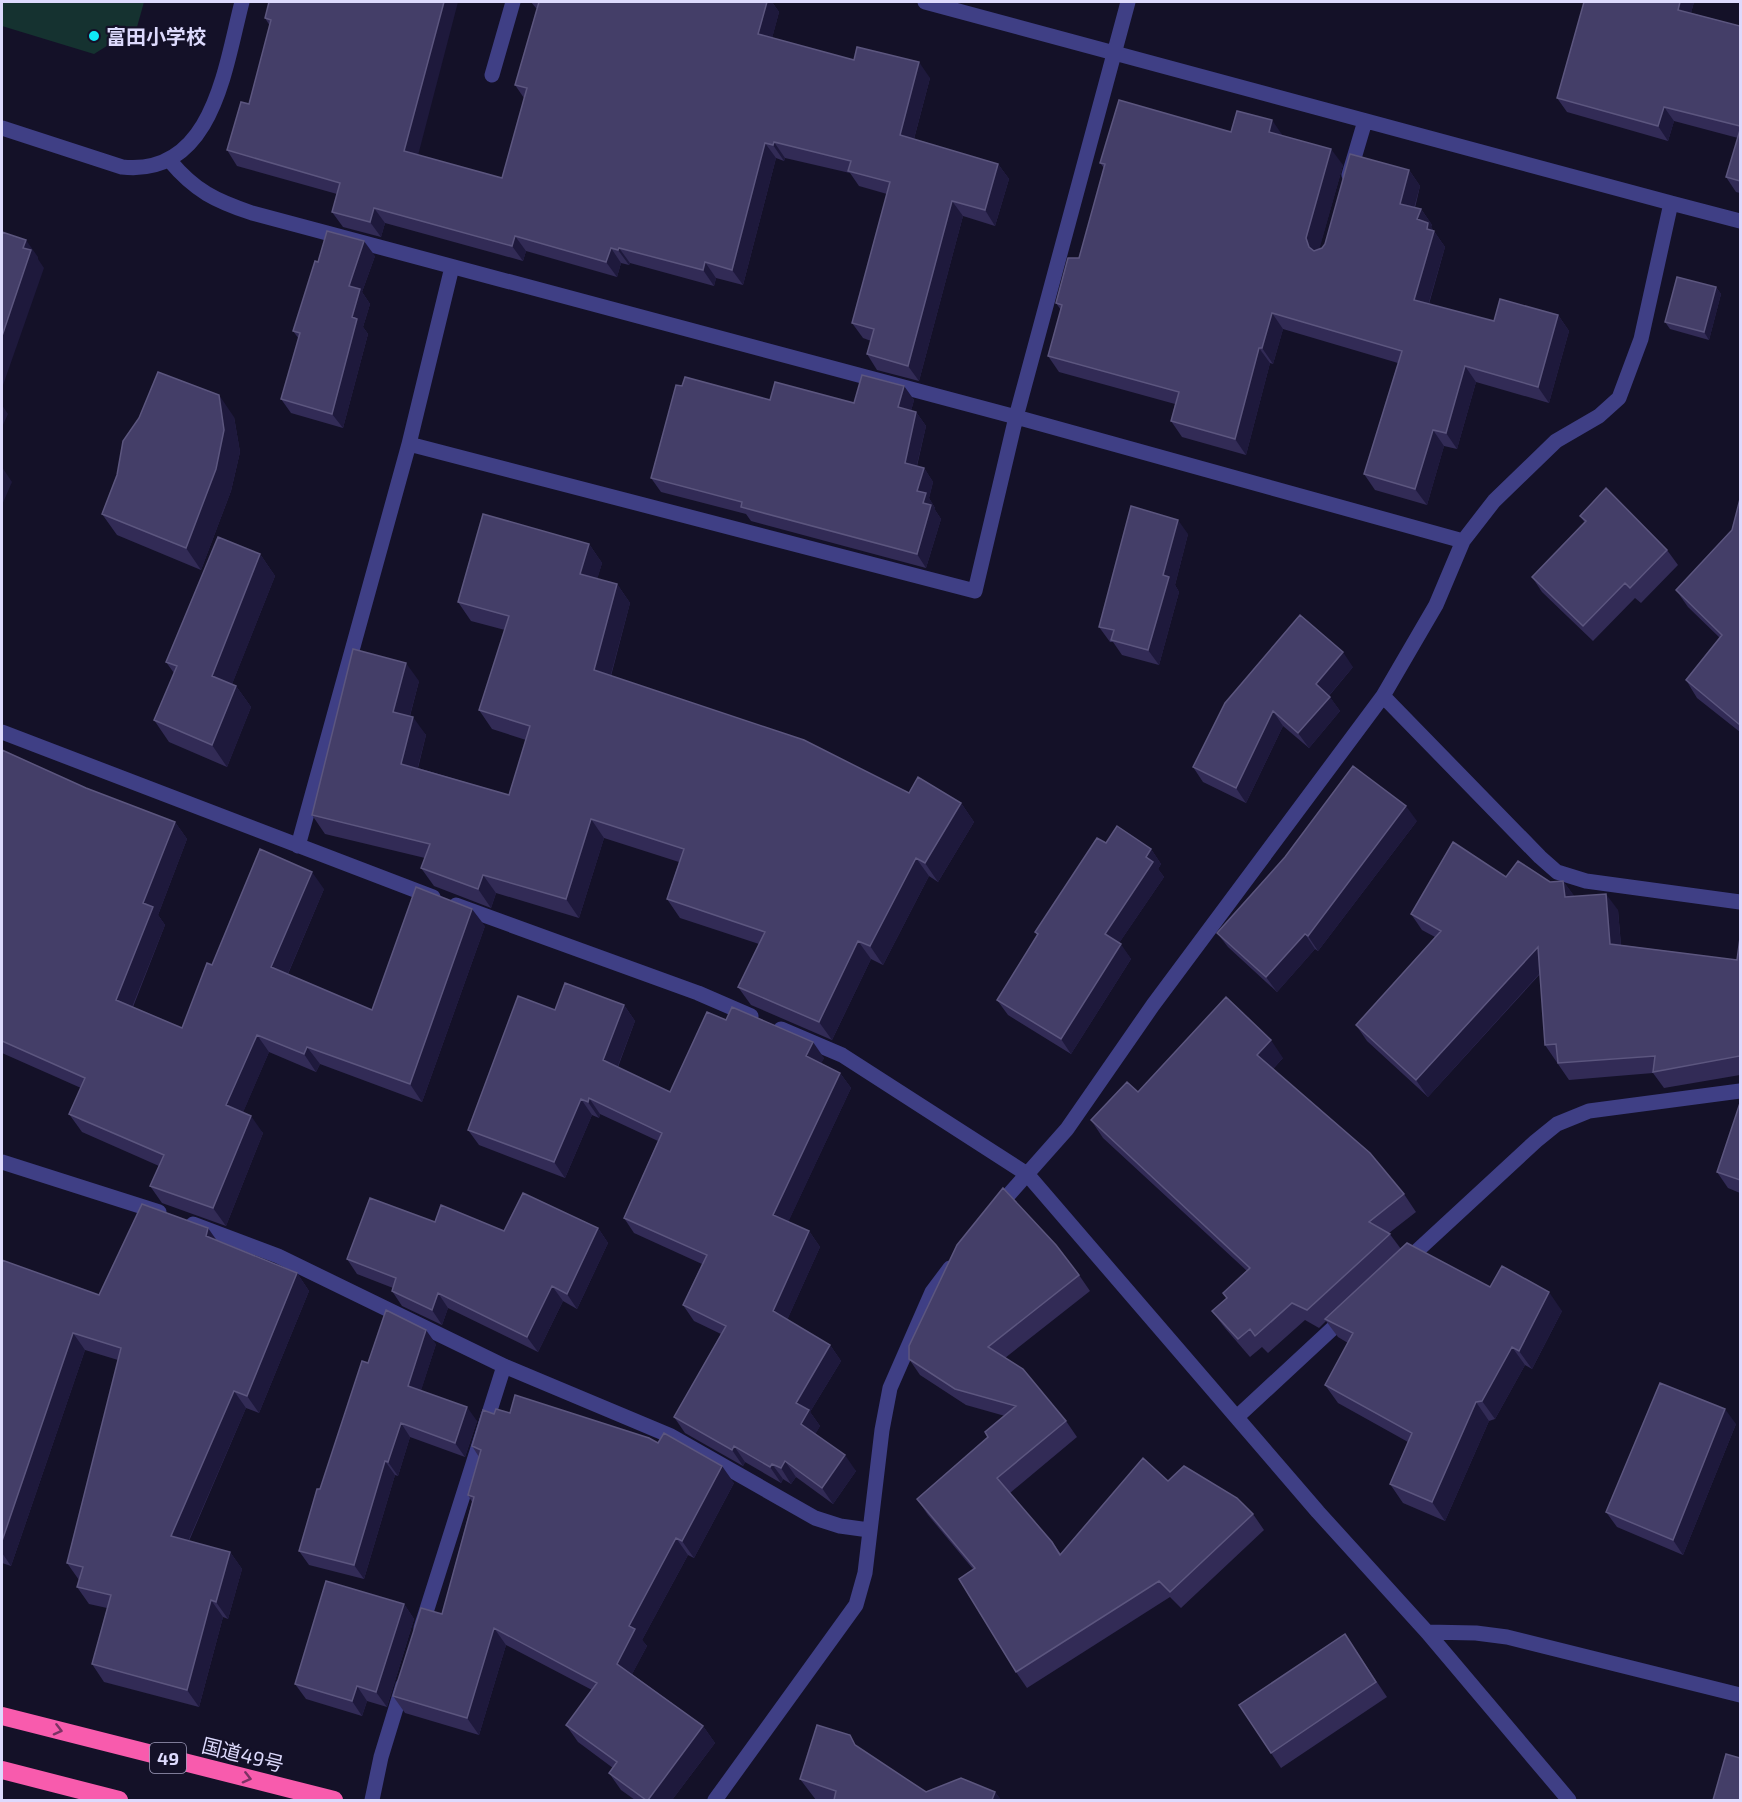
<svg xmlns="http://www.w3.org/2000/svg" width="1742" height="1802" viewBox="0 0 1742 1802" font-family="'Exo 2','Noto Sans JP',sans-serif">
<rect width="100%" height="100%" fill="#141128"/>
<!-- green -->
<path fill="#153230" d="M2 2H144L137 27 94 54 2 26Z"/>
<g fill="none" stroke-linecap="round" stroke-linejoin="round">
<!-- minor -->
<path stroke="#3f3f85" stroke-width="15" d="M925 2 1671 203
M492 75 513 2
M2 128 122 167C213 177 225 67 242 2
M170 161C195 191 216 201 252 213L1016 417 1463 541
M1349 175 1365 121
M409 444 975 591 1016 417 1128 2
M1383 696 1540 857 1557 872 1586 881 1740 902
M2 732 433 897
M298 846 409 444 452 267
M456 905 698 993 751 1016
M781 1029 842 1055 1027 1174 1318 1512 1427 1632 1569 1800
M2 1162 159 1212
M996 1209 1067 1129 1153 1005 1383 696 1436 605 1463 541 1494 501 1556 441 1599 416 1619 398 1641 339 1671 203 1740 221
M193 1224 278 1256 504 1366 671 1436 815 1518 840 1526 869 1530
M1405 1262 1536 1141 1557 1124 1589 1111 1740 1091
M1237 1417 1347 1315
M421 1628 504 1366
M1427 1632 1476 1633 1507 1637 1740 1695
M372 1800 381 1757 403 1685
M715 1800 856 1605 865 1573 882 1430 890 1388 932 1292 950 1268"/>
<!-- highway -->
<path stroke="#f85bad" stroke-width="18" d="M2 1716 334 1800
M2 1770 119 1800"/>
</g>
<!-- wall -->
<path fill="#322b56" d="M269 2 418 155 502 178 524 98 515 85 537 8H536L531 2H772L779 12 772 38 854 60 930 78 914 139 998 164 1009 179 995 226 963 216 919 381 877 370 867 354 871 341 863 338 852 323 887 194 859 186 850 173 785 158 784 161 776 158 743 285 716 278 714 286 630 263 629 265 621 263 617 277 526 251 523 261 385 223 381 237 343 227 332 212 337 194 237 166 227 150 249 104 270 26 265 18Z
M1584 2H1694L1691 13 1740 26V193L1736 192 1726 177 1738 138 1674 121 1668 141 1567 112 1557 98Z
M1231 132 1283 136 1343 165 1319 249 1322 248 1409 170 1420 186 1415 208 1421 209 1432 225 1431 227 1445 247 1429 304 1494 321 1558 315 1569 331 1549 403 1476 382 1457 449 1444 446 1427 505 1375 490 1364 474 1398 363 1283 329 1273 364 1270 363 1246 455 1182 437 1171 421 1175 404 1059 372 1048 356 1061 310 1056 303 1079 258 1104 168 1100 163Z
M375 256 362 292 370 304 363 327 368 334 343 428 291 413 281 399 299 339 293 331 318 262Z
M1716 287 1721 294 1709 340 1670 329 1665 322Z
M904 386 914 400 911 411 916 412 926 426 917 466 924 468 933 482 929 498 935 508V510L941 519 926 568 751 521 746 514 661 492 651 478 770 400 854 403Z
M234 417 240 452 231 491 201 570 117 535 102 514Z
M1740 499V732L1697 698 1686 680 1720 638 1688 607 1676 590 1732 530Z
M1580 516 1667 550 1678 565 1641 603 1635 598 1593 641 1542 592 1532 577 1585 523Z
M1188 534 1175 585 1179 592 1159 665 1122 655 1113 642H1110L1099 627Z
M589 544 602 563 597 579 617 584 630 603 611 676 909 793 961 803 974 822 938 882 929 876 883 965 871 959 832 1040 751 1005 738 987 759 944 680 918 667 899 679 862 604 838 579 918 496 893 491 908 434 886 421 868 425 858 325 834 312 815 419 681 410 716 426 735 418 768 509 795 526 740 492 729 479 710 505 630 471 621 458 602Z
M260 554 275 576 232 684 236 686 251 707 227 767 169 742 154 720 174 673 166 662Z
M1353 667 1329 696 1340 711 1309 748 1283 726 1246 803 1203 782 1193 767 1225 703Z
M2 750 86 788 175 822 187 839 158 915 165 925 133 1007 182 1028 212 965 324 889 288 974 372 1010 485 926 422 1102 320 1064 316 1072 269 1052 243 1112 263 1133 226 1226 162 1203 150 1186 159 1166 82 1132 69 1114 81 1088 2 1053Z
M1417 821 1318 951 1315 949 1277 992 1228 947 1217 933Z
M1106 843 1151 849 1161 864 1158 869 1164 877 1119 943 1131 959 1071 1054 1008 1015 997 1000 1037 935 1035 932Z
M1563 881 1574 896 1618 910 1621 945 1737 960 1740 938V1075L1664 1088 1653 1073 1569 1080 1545 1045 1540 974 1428 1097 1367 1041 1356 1025 1435 937 1422 930 1411 914 1550 882Z
M624 1005 635 1021 618 1067 670 1092 726 1020 824 1058 821 1063 840 1073 851 1088 788 1222 809 1231 820 1247 787 1320 830 1345 841 1361 810 1412 820 1426 815 1434 856 1471 833 1504 796 1477 791 1484 783 1479 781 1483 745 1462 743 1466 685 1433 674 1417 721 1334 694 1321 683 1305 702 1264 634 1233 624 1218 658 1141 600 1114 599 1118 592 1115 565 1178 479 1145 468 1130 555 1010Z
M1283 1058 1273 1069 1404 1194 1416 1212 1389 1233 1401 1249 1490 1287 1562 1311 1532 1369 1525 1365 1495 1419 1489 1421 1445 1521 1403 1503 1390 1484 1408 1442 1338 1403 1325 1385 1348 1343 1338 1337 1326 1321 1319 1328 1305 1320 1268 1353 1262 1347 1250 1357 1225 1328 1212 1311 1227 1298 1223 1293 1247 1271 1103 1138 1091 1120 1138 1092Z
M1740 1103V1193L1728 1188 1717 1172Z
M435 1222 504 1231 598 1228 608 1243 577 1309 563 1301 538 1352 448 1308 442 1325 402 1306 392 1291 393 1288 357 1274 347 1259Z
M217 1240 297 1273 309 1291 259 1413 246 1408 189 1541 230 1552 242 1569 228 1619 223 1617 199 1707 104 1682 92 1664 107 1608 89 1604 77 1587 79 1580 67 1563 118 1360 85 1350 11 1566 2 1563V1260L99 1295Z
M1079 1275 1090 1291 1005 1358 1066 1421 1077 1437 1010 1493 1052 1542 1061 1554 1168 1481 1253 1514 1264 1530 1181 1608 1170 1597 1027 1688 1016 1672 973 1569 928 1515 917 1499 988 1437 1005 1416 966 1405 920 1375 909 1359Z
M436 1344 421 1390 477 1421 465 1457 410 1437 398 1476 395 1475 364 1579 309 1565 299 1551 320 1489 368 1363Z
M494 1414 734 1483 694 1558 688 1555 642 1640 647 1646 632 1674 703 1726 715 1743 672 1800H635L621 1790 609 1773 613 1768 578 1742 566 1725 592 1690 506 1645 479 1735 405 1713 393 1696 442 1614 472 1502 468 1495 479 1457 472 1446Z
M1736 1424 1683 1555 1617 1527 1606 1512Z
M404 1604 414 1619 387 1707 367 1701 362 1716 306 1699 295 1684Z
M1355 1649 1387 1697 1281 1768 1239 1705Z
M800 1779 926 1792H995L1001 1800H816Z"/>
<!-- shaded-wall -->
<path fill="#1e193c" d="M444 2H458L415 167 404 151Z
M767 2H772L779 12 769 50 758 34Z
M1680 2H1694L1688 24 1678 10Z
M919 62 930 78 911 150 900 135Z
M1664 107 1674 121 1668 141 1658 126Z
M1272 120 1283 136 1269 132Z
M774 142 785 158 784 161 773 145Z
M765 143 776 158 743 285 732 270Z
M1331 149 1343 165 1318 254 1309 247 1306 238Z
M998 164 1009 179 995 226 985 210Z
M1409 170 1420 186 1411 219 1400 204Z
M952 201 963 216 919 381 908 366Z
M374 208 385 223 381 237 370 222Z
M1421 209 1432 225 1431 227 1445 247 1425 316 1414 300 1417 219Z
M515 236 526 251 523 261 512 246Z
M26 240 38 257V259L44 268 2 388V336L23 248Z
M364 241 375 256 362 292 370 304 363 327 368 334 343 428 332 414 352 317 349 286Z
M611 248 621 263 617 277 606 262Z
M619 248 630 263 629 265 618 250Z
M705 262 716 278 714 286 703 270Z
M1716 287 1721 294 1709 340 1704 332Z
M1272 313 1283 329 1273 364 1262 348Z
M1558 315 1569 331 1549 403 1538 387Z
M1259 348 1270 363 1246 455 1235 439Z
M1465 366 1476 382 1457 449 1446 433Z
M904 386 914 400 908 422 898 407Z
M219 395 234 417 240 452 231 491 201 570 186 548Z
M2 405 8 414 2 427Z
M916 412 926 426 914 477 905 463Z
M1433 430 1444 446 1427 505 1415 489Z
M2 467 12 482 2 505Z
M924 468 933 482 929 498 935 508V510L941 519 926 568 917 554 923 503 917 491Z
M1178 520 1188 534 1175 585 1179 592 1159 665 1148 650 1163 575Z
M589 544 602 563 593 593 580 574Z
M260 554 275 576 227 697 212 676Z
M617 584 630 603 607 689 594 670Z
M1343 652 1353 667 1326 699 1316 684Z
M406 663 419 681 406 730 393 712Z
M236 686 251 707 227 767 212 745Z
M1330 697 1340 711 1309 748 1298 733Z
M1273 711 1283 726 1246 803 1236 788Z
M413 717 426 735 414 782 401 764Z
M961 803 974 822 938 882 925 863Z
M1406 806 1417 821 1318 951 1308 936Z
M591 819 604 838 579 918 566 899Z
M175 822 187 839 158 915 165 925 128 1017 116 1000 143 903Z
M1151 849 1161 864 1158 869 1164 877 1115 949 1105 934 1146 857Z
M916 858 929 876 883 965 870 946Z
M312 872 324 889 283 985 271 967Z
M483 875 496 893 491 908 478 889Z
M1563 881 1575 897H1565Z
M1606 894 1618 910 1622 960 1610 944Z
M472 909 485 926 422 1102 410 1084Z
M1305 934 1315 949 1277 992 1266 977Z
M858 941 871 959 832 1040 819 1022Z
M1121 944 1131 959 1071 1054 1061 1039Z
M1538 947 1549 963 1428 1097 1416 1080Z
M624 1005 635 1021 614 1076 603 1060Z
M257 1035 269 1052 239 1122 226 1105Z
M1271 1040 1283 1058 1269 1073 1257 1055Z
M813 1042 824 1058 817 1072 806 1056Z
M307 1047 320 1064 316 1072 304 1054Z
M840 1073 851 1088 784 1231 773 1215Z
M589 1098 600 1114 599 1118 588 1102Z
M581 1099 592 1115 565 1178 554 1162Z
M251 1116 263 1133 226 1226 213 1208Z
M208 1228 220 1245 206 1236Z
M598 1228 608 1243 577 1309 567 1294Z
M809 1231 820 1247 784 1327 773 1311Z
M297 1273 309 1291 259 1413 247 1396Z
M552 1286 563 1301 538 1352 527 1337Z
M1549 1292 1562 1311 1532 1369 1519 1351Z
M438 1293 448 1308 442 1325 432 1310Z
M426 1330 436 1344 418 1400 408 1386Z
M73 1333 85 1350 11 1566 2 1553V1541Z
M830 1345 841 1361 810 1412 820 1426 812 1440 801 1424 796 1403Z
M1512 1347 1525 1365 1495 1419 1482 1401Z
M234 1391 246 1408 183 1553 171 1536Z
M1476 1402 1489 1421 1445 1521 1432 1502Z
M467 1407 477 1421 465 1457 455 1443Z
M1725 1409 1736 1424 1683 1555 1673 1540Z
M401 1423 410 1437 398 1476 388 1462Z
M734 1446 745 1462 743 1466 732 1450Z
M845 1455 856 1471 833 1504 822 1488Z
M385 1461 395 1475 364 1579 354 1565Z
M785 1461 796 1477 791 1484 781 1468Z
M772 1464 783 1479 781 1483 770 1467Z
M722 1466 734 1483 694 1558 682 1541Z
M676 1538 688 1555 642 1640 647 1646 629 1680 617 1664 629 1626Z
M230 1552 242 1569 228 1619 216 1602Z
M211 1600 223 1617 199 1707 187 1690Z
M404 1604 414 1619 387 1707 376 1692Z
M494 1628 506 1645 479 1735 467 1718Z
M357 1686 367 1701 362 1716 352 1701Z
M703 1726 715 1743 672 1800H648Z
M995 1792 1001 1800H992Z"/>
<!-- building -->
<path fill="#443e68" stroke="#5c567f" stroke-width="1.5" d="M269 2H444L404 151 502 178 527 88 515 85 539 2H767L758 34 854 60 857 47 919 62 900 135 998 164 985 210 952 201 908 366 867 354 874 329 852 323 890 182 848 171 851 161 774 142 773 145 765 143 732 270 705 262 703 270 619 248 618 250 611 248 606 262 515 236 512 246 374 208 370 222 332 212 340 183 227 150 241 102 249 104 271 20 265 18Z
M1584 2H1680L1678 10 1740 26V126L1664 107 1658 126 1557 98Z
M1119 100 1231 132 1237 111 1272 120 1269 132 1331 149 1306 238 1309 247 1314 251 1322 248 1325 244 1350 154 1409 170 1400 204 1421 209 1417 219 1428 223 1427 229 1434 231 1414 300 1494 321 1500 299 1558 315 1538 387 1465 366 1446 433 1433 430 1415 489 1364 474 1402 351 1272 313 1262 348H1259L1235 439 1171 421 1179 392 1048 356 1062 305 1056 303 1068 258H1079L1105 164 1100 163Z
M1740 130V181L1726 177Z
M327 231 364 241 349 286 360 289 352 317 357 319 332 414 281 399 300 333 293 331 315 261 318 262Z
M2 232 26 240 23 248 31 250 2 336Z
M1677 277 1716 287 1704 332 1665 322Z
M158 372 219 395 224 430 216 469 186 548 102 514 117 475 123 441 139 418Z
M862 375 904 386 898 407 916 412 905 463 924 468 917 491 926 493 923 503 931 505 917 554 741 507 742 502 651 478 676 385 682 386 685 377 770 400 775 382 854 403Z
M1606 488 1667 550 1630 588 1625 583 1583 626 1532 577 1586 521 1580 516Z
M1740 499V725L1686 680 1722 635 1676 590 1732 530Z
M1131 506 1178 520 1163 575 1169 577 1148 650 1111 640 1114 630 1099 627Z
M483 514 589 544 580 574 617 584 594 670 804 740 909 793 918 777 961 803 925 863 916 858 870 946 858 941 819 1022 738 987 765 932 667 899 684 849 591 819 566 899 483 875 478 889 421 868 430 844 312 815 353 649 406 663 393 712 413 717 401 764 509 795 530 726 479 710 509 616 458 602Z
M218 537 260 554 212 676 236 686 212 745 154 720 177 666 166 662Z
M1300 615 1343 652 1316 684 1330 697 1298 733 1273 711 1236 788 1193 767 1225 703Z
M2 750 86 788 175 822 143 903 153 907 116 1000 182 1028 207 963 212 965 260 849 312 872 271 967 372 1010 416 887 472 909 410 1084 307 1047 304 1054 257 1035 226 1105 251 1116 213 1208 150 1186 164 1155 69 1114 85 1078 2 1041Z
M1353 766 1406 806 1308 936 1305 934 1266 977 1217 933 1285 857Z
M1117 826 1151 849 1146 857 1153 862 1105 934 1121 944 1061 1039 997 1000 1038 934 1035 932 1097 838 1106 843Z
M1453 842 1506 877 1518 861 1550 882 1563 881 1565 897 1606 894 1610 944 1737 960 1740 938V1056L1653 1072 1655 1056 1558 1063 1556 1044 1545 1045 1538 947 1416 1080 1356 1025 1441 931 1411 914Z
M565 983 624 1005 603 1060 670 1092 707 1012 726 1020 732 1007 813 1042 806 1056 840 1073 773 1215 809 1231 773 1311 830 1345 796 1403 809 1410 801 1424 845 1455 822 1488 785 1461 781 1468 772 1464 770 1467 734 1446 732 1450 674 1417 726 1326 683 1305 707 1255 624 1218 662 1133 589 1098 588 1102 581 1099 554 1162 468 1130 518 996 555 1010Z
M1226 997 1271 1040 1257 1055 1370 1153 1404 1194 1369 1222 1390 1234 1307 1310 1292 1303 1255 1336 1250 1329 1238 1339 1212 1311 1227 1298 1223 1293 1250 1268 1091 1120 1127 1082 1138 1092Z
M1740 1103V1180L1717 1172Z
M1003 1188 1056 1245 1079 1275 988 1347 1023 1369 1066 1421 997 1478 1052 1542 1060 1555 1143 1458 1168 1481 1184 1466 1237 1498 1253 1514 1170 1592 1159 1581 1016 1672 959 1579 975 1568 917 1499 988 1437 985 1432 1016 1406 955 1389 909 1359V1346L957 1245Z
M523 1193 598 1228 567 1294 552 1286 527 1337 438 1293 432 1310 392 1291 396 1278 347 1259 370 1198 435 1222 441 1205 504 1231Z
M142 1204 208 1228 206 1236 297 1273 247 1396 234 1391 171 1536 230 1552 216 1602 211 1600 187 1690 92 1664 111 1595 77 1587 83 1567 67 1563 121 1348 73 1333 2 1541V1260L99 1295Z
M1407 1243 1490 1287 1502 1266 1549 1292 1519 1351 1512 1347 1482 1401 1476 1402 1432 1502 1390 1484 1412 1433 1325 1385 1353 1333 1325 1319Z
M386 1310 426 1330 408 1386 467 1407 455 1443 401 1423 388 1462 385 1461 354 1565 299 1551 317 1489H320L362 1361 368 1363Z
M1660 1383 1725 1409 1673 1540 1606 1512Z
M515 1395 649 1438 658 1443 664 1433 722 1466 682 1541 676 1538 629 1626 635 1629 617 1664 703 1726 648 1800H646L609 1773 617 1762 566 1725 597 1683 494 1628 467 1718 393 1696 421 1608 442 1614 474 1497 468 1495 481 1450 472 1446 483 1410 494 1414 496 1409 510 1413Z
M326 1581 404 1604 376 1692 357 1686 352 1701 295 1684Z
M1345 1634 1376 1682 1271 1753 1239 1705Z
M817 1725 850 1735 855 1745 926 1792 961 1778 995 1792 992 1800H834L836 1791 800 1779Z
M1726 1754 1740 1758V1800H1713Z"/>
<!-- one-way arrows -->
<defs><path id="oneway-chevron" d="M-2-3.5L2.5 0L-2 3.5" fill="none" stroke-width="1.6" stroke-linecap="round" stroke-linejoin="round" transform="scale(1.5)"/></defs>
<g stroke="#7b3264">
<use href="#oneway-chevron" transform="translate(58 1730) rotate(14)"/>
<use href="#oneway-chevron" transform="translate(247 1778) rotate(14)"/>
</g>
<!-- markers -->
<circle fill="#0fe9f5" stroke="#141128" stroke-width="2" cx="94" cy="36" r="6"/>
<g text-anchor="middle" dominant-baseline="central" stroke-width="4.5" stroke-linejoin="round" paint-order="stroke">
<!-- shield labels -->
<rect fill="#141128" stroke="#a19ebd" stroke-width="1.5" x="150" y="1743" width="36" height="30" rx="4.5"/>
<g font-size="18" font-weight="bold" fill="#dddafd">
<text x="168" y="1758">49</text>
</g>
<!-- poi labels -->
<g font-size="20" font-weight="bold" fill="#dddafd" stroke="#141128" text-anchor="start">
<text x="106" y="36">富田小学校</text>
</g>
<!-- street labels -->
<g font-size="20" fill="#dddafd" stroke="#141128">
<text transform="translate(243 1754) rotate(14)">国道49号</text>
</g>
</g>
<!-- border -->
<rect width="1742" height="1802" fill="none" stroke="#dddafd" stroke-width="6"/>
</svg>
